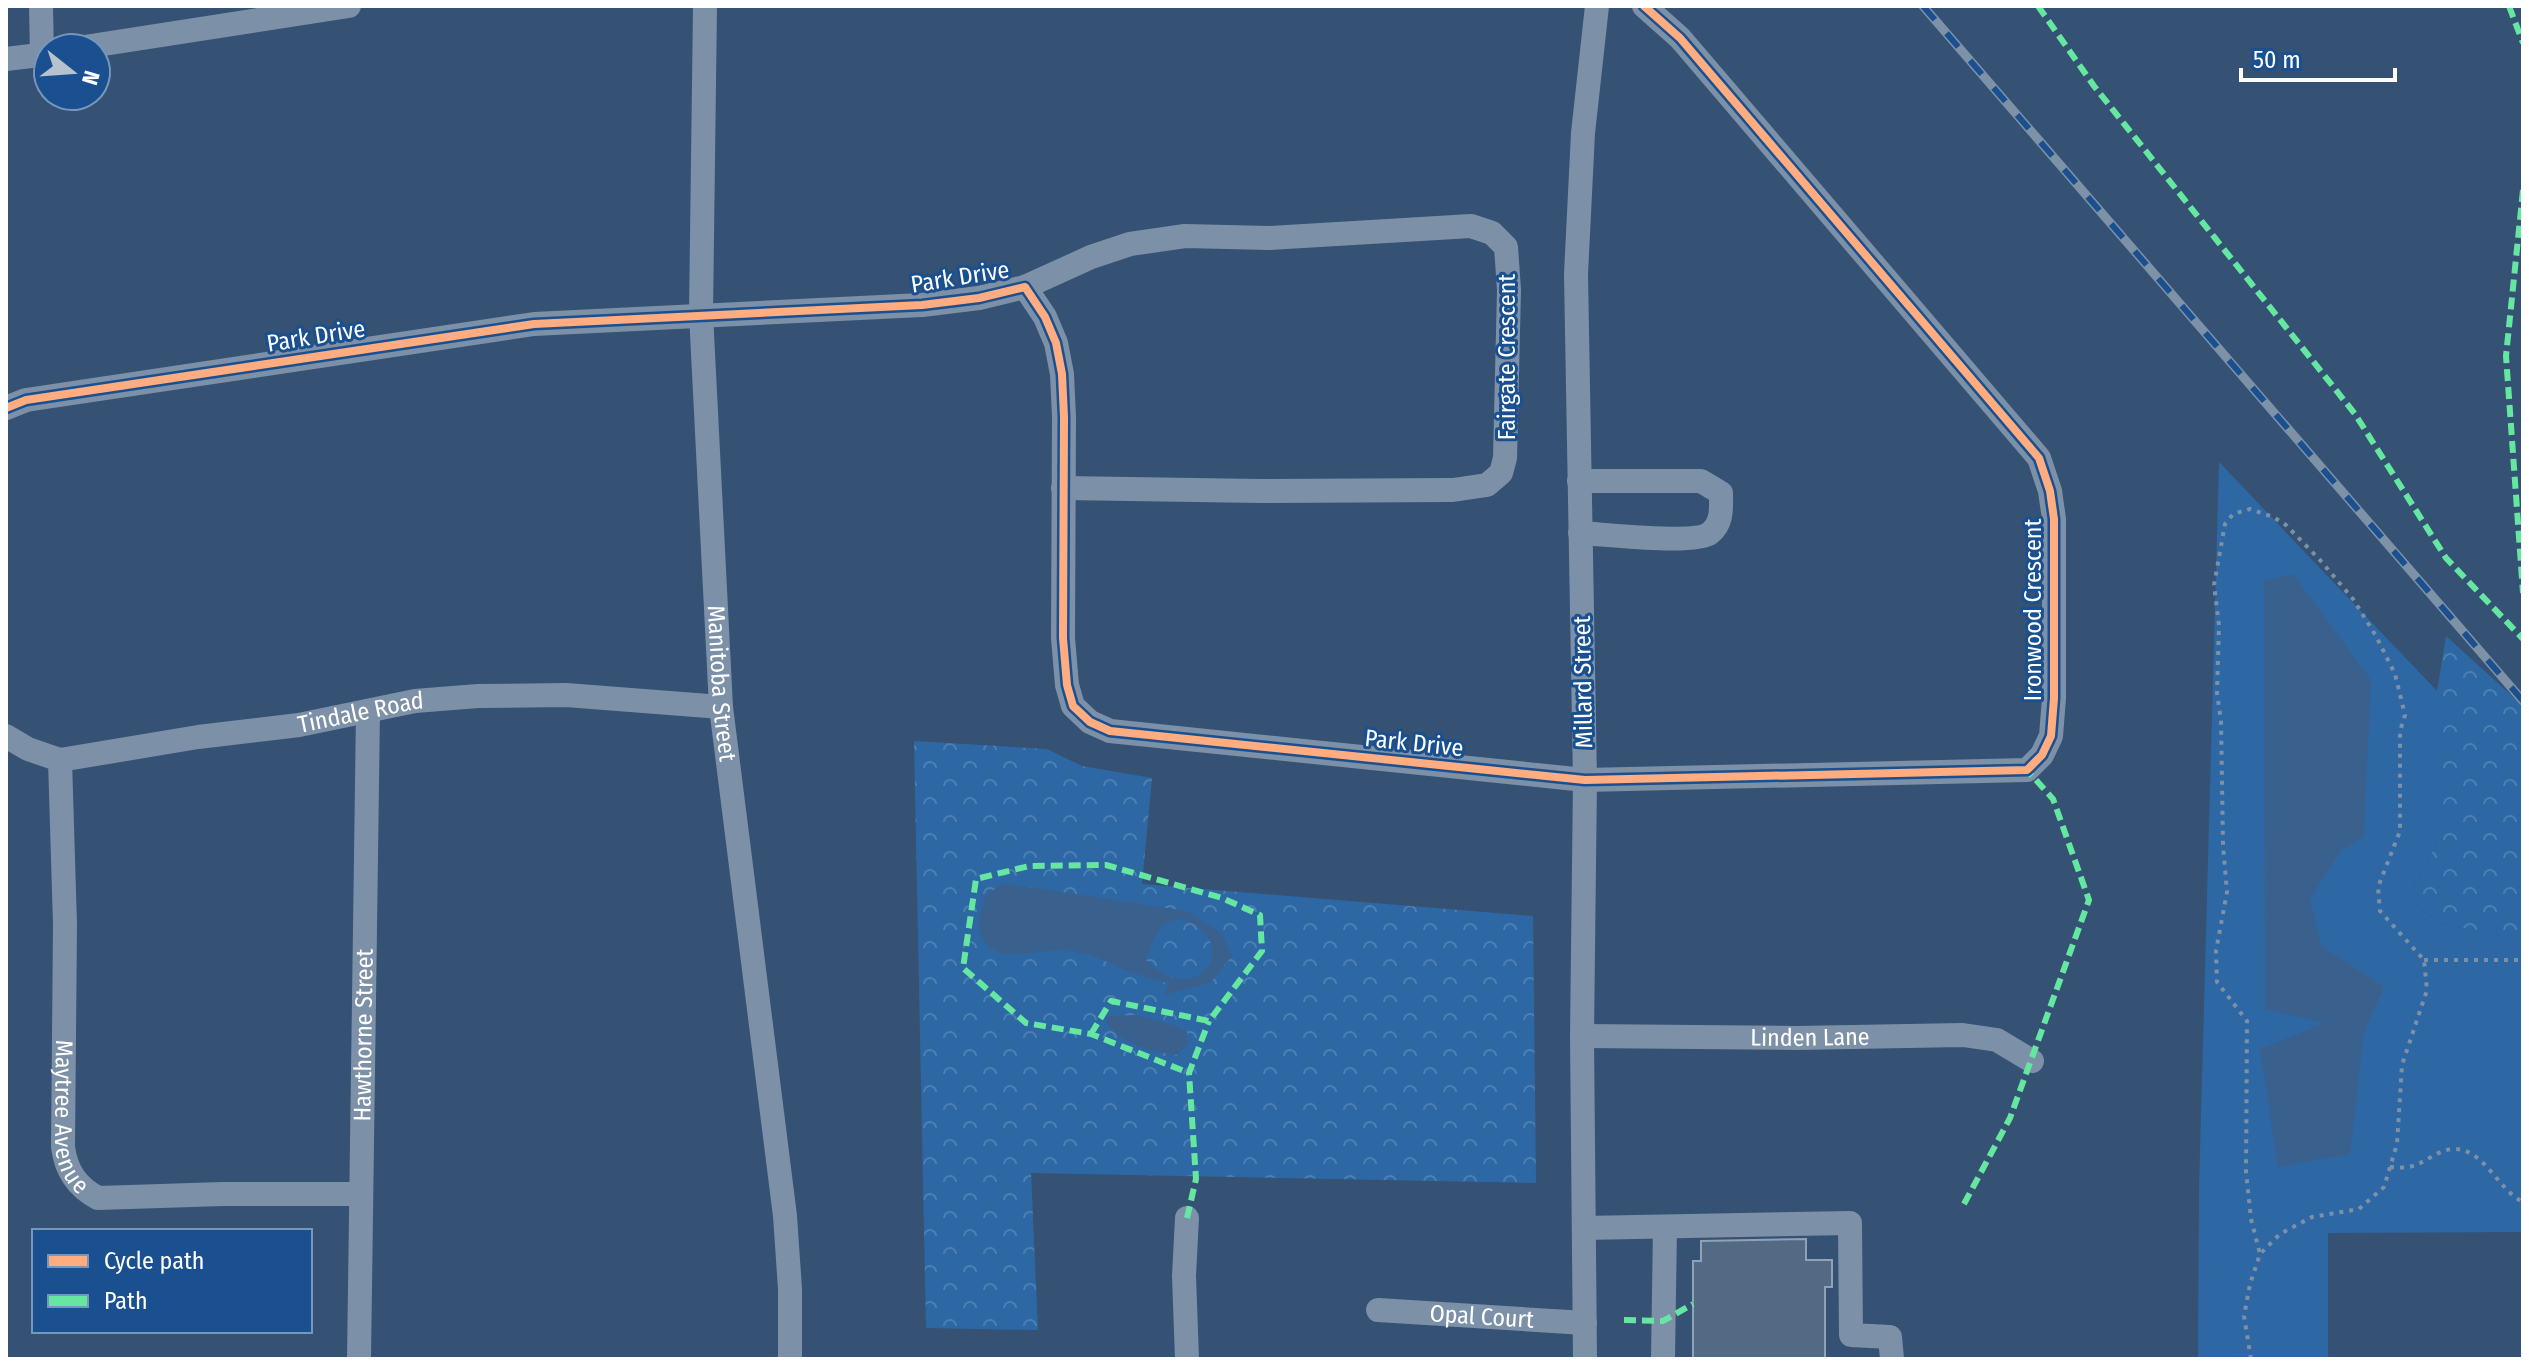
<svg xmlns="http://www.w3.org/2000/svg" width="2529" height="1365" viewBox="0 0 2529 1365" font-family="'Fira Sans Condensed',sans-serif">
<defs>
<pattern id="forest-crowns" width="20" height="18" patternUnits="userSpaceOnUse" patternTransform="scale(2)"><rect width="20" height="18" fill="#2d68a5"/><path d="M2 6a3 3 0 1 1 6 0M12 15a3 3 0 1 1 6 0" fill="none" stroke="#4c7fb2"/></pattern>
</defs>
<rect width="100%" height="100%" fill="#355274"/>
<!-- forest -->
<path fill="url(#forest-crowns)" d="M2446 636 2523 706V941L2439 923 2407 899 2437 843V691Z
M914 741 1047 749 1082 766 1152 778 1142 884 1533 916 1536 1183 1031 1173 1038 1330 926 1328Z"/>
<!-- park -->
<path fill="#2d68a5" d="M2219 462 2437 691V843L2407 899 2439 923 2523 941V1232L2328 1233V1359H2198L2199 1188Z"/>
<!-- water -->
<path fill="#3a618d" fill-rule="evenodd" d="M2293 574 2371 680 2364 837 2341 850 2310 899 2321 945 2384 987 2364 1032 2350 1154 2278 1167 2260 1049 2325 1023 2265 1009 2264 581Z
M1003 883 1186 911 1222 934 1232 956 1210 983 1167 994H1164L1169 985 1166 983 1130 972 1089 954 1062 950 1005 955 987 946 979 932V918L985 896ZM1183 919C1246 943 1196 1013 1146 960 1155 938 1156 920 1183 919Z
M1135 1015 1173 1025 1187 1032 1188 1044 1176 1055C1151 1051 1119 1044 1106 1022L1108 1016Z"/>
<!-- building -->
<path fill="#536a85" stroke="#91a2b5" stroke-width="2" d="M1806 1239V1260H1832V1287H1825V1359H1693V1261H1701V1241Z"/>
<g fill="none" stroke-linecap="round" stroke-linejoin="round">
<!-- path -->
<path stroke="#7c91a7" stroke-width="4" stroke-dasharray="4 6" stroke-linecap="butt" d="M2424 960H2523
M2390 1167C2395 1167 2403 1168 2409 1167 2425 1164 2437 1149 2455 1149 2485 1150 2498 1190 2523 1202
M2251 1359 2244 1316 2250 1284 2260 1254 2280 1234 2312 1217 2359 1209 2384 1187 2397 1144 2402 1065 2427 990 2424 960 2380 911 2378 887 2400 831V731L2405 715 2395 674 2376 636 2353 599 2320 560 2286 525 2273 517 2250 509 2233 514 2225 524 2214 585 2219 625 2217 693 2221 721 2223 845 2227 892 2216 951 2217 982 2247 1021 2246 1172 2251 1219 2260 1254"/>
<!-- minor -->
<g stroke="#7c91a7" stroke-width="24">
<path d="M41 6 42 55"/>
<path id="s1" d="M705 6 701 314 721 707 785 1216 790 1289V1359"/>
<path d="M78 48 349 6"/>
<path d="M6 59 48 54"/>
<path d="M1025 287 1091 257 1130 244 1185 236 1269 238 1471 226 1492 233 1506 247 1509 290 1505 458 1501 473 1487 485 1453 490 1260 491 1063 488"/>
<path d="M6 408 26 400 534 324 922 305 979 298 1025 287 1045 317 1056 343 1062 374 1064 417 1063 638 1067 685 1073 706 1090 722 1110 731 1585 780 2027 770 2042 755 2051 736 2054 698V519L2050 491 2039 458 1680 38 1644 6"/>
<path d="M1579 481H1701L1721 493C1721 507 1723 523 1710 533 1695 545 1603 534 1580 533"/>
<path id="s2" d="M6 736 28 749 60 760 198 737 299 725 415 701 478 696 566 695 721 707"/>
<path id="s3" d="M60 760 65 924 63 1147C66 1171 77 1187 98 1198L223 1194H361"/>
<path id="s4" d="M1582 1036 1796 1038 1963 1035 1997 1040 2032 1061"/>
<path d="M1584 1228 1850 1223 1851 1335 1890 1337 1892 1359"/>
<path id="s5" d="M1378 1310 1585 1323"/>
<path id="s6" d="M359 1359 368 712"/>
<path d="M1187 1359 1184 1276 1187 1218"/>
<path d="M1585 1359 1582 1036 1585 780 1576 274 1583 133 1597 6"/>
<path d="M1663 1359 1665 1227"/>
</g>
<defs>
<path id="rail" d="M1923 6 2523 701"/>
</defs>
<!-- rail casing -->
<use href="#rail" stroke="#7d91a7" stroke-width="9"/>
<!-- rail -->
<use href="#rail" stroke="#1a508f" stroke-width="6" stroke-dasharray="18" stroke-linecap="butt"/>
<!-- quiet -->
<path stroke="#66e7a1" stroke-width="6" stroke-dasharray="12 6" stroke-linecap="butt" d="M2038 6 2094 86 2355 414 2446 558 2523 639
M2509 6 2523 43
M2523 190 2506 356 2523 593
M1091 1034 1111 1001 1209 1021 1262 951 1260 915 1222 898 1106 865 1029 866 976 879 963 968 1026 1023 1091 1034 1189 1073
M1964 1204 2010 1118 2089 900 2053 799 2027 770
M1187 1218 1196 1179 1189 1073 1209 1021
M1624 1320 1663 1321 1693 1304"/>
<defs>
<path id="cycleway" d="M6 408 26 400 534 324 922 305 979 298 1025 287 1045 317 1056 343 1062 374 1064 417 1063 638 1067 685 1073 706 1090 722 1110 731 1585 780 2027 770 2042 755 2051 736 2054 698V519L2050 491 2039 458 1680 38 1644 6"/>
</defs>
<!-- cycleway casing -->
<use href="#cycleway" stroke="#1a508f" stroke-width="13"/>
<!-- cycleway -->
<use href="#cycleway" stroke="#ffac80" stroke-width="8"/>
</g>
<g text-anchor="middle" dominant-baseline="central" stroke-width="6" stroke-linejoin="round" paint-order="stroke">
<!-- street labels -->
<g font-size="24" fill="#fff" stroke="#1a508f">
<text transform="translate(960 277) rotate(-9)">Park Drive</text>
<text transform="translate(316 336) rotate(-9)">Park Drive</text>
<text transform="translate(1507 357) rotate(-90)">Fairgate Crescent</text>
<text transform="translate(2033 610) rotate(-90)">Ironwood Crescent</text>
<text transform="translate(1583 682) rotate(-91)">Millard Street</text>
<text stroke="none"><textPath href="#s1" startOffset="678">Manitoba Street</textPath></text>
<text stroke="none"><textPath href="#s2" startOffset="364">Tindale Road</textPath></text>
<text transform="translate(1414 743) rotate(6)">Park Drive</text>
<text stroke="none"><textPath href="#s6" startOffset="324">Hawthorne Street</textPath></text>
<text stroke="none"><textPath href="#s4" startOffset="228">Linden Lane</textPath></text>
<text stroke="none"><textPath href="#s3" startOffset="358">Maytree Avenue</textPath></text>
<text stroke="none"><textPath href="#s5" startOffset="104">Opal Court</textPath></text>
</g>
</g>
<!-- border -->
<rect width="2529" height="1365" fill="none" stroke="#ffffff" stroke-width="16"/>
<!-- legend -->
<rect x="32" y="1229" width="280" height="104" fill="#1a508f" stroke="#7696bc" stroke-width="2"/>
<rect x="48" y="1255" width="40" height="12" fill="#ffac80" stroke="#7696bc" stroke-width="2"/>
<text x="104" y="1269" font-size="24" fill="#ffffff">Cycle path</text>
<rect x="48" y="1295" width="40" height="12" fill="#66e7a1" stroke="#7696bc" stroke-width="2"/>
<text x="104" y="1309" font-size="24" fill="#ffffff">Path</text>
<!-- north arrow -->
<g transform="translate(72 72) rotate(107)"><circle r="38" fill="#1a508f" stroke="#7696bc" stroke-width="2"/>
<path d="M0-6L14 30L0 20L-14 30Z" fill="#b8c2ce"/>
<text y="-12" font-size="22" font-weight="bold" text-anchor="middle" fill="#ffffff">N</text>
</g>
<!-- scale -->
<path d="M2241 68v12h154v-12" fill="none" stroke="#ffffff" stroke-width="4"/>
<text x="2253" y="68" font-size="24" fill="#ffffff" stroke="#1a508f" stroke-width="6" paint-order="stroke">50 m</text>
</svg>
